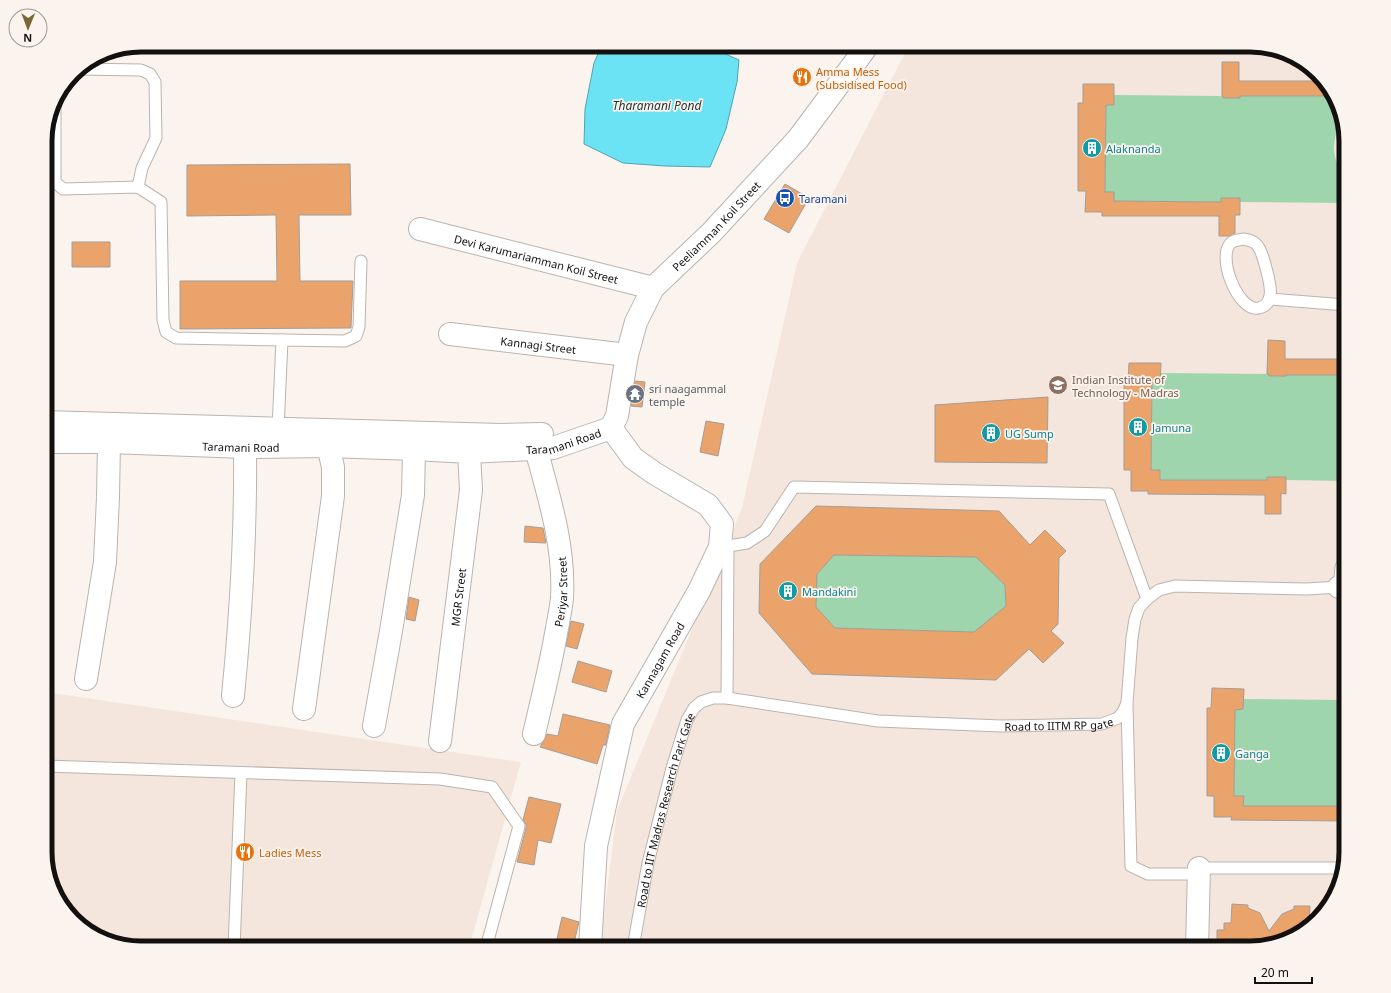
<svg xmlns="http://www.w3.org/2000/svg" width="1391" height="993" viewBox="0 0 1391 993" font-family="'Noto Sans',sans-serif">
<rect width="100%" height="100%" fill="#fbf4ee"/>
<!-- built -->
<path fill="#f4e6dc" d="M909 45H1250L1281 50 1308 65 1336 98 1346 141V852L1341 883 1326 910 1293 938 1250 948H600L617 811 742 508 797 263Z
M45 692 521 762 469 948H141L110 943 83 928 58 900 45 858Z"/>
<!-- green -->
<path fill="#9ed5ad" d="M1114 95 1223 96V98H1240V96H1334L1342 122 1341 128H1338C1333 141 1332 155 1339 167H1343L1342 179H1346V203L1240 202V198H1227L1221 202 1114 201V192H1105L1106 105H1114Z
M1160 373 1269 374V376H1286V375H1346V481L1286 480V477H1267V480H1160V470H1151L1152 383H1160Z
M834 555 976 557 1005 585 1006 606 974 632 835 628 807 597V585Z
M1243 699 1346 700V806H1243V796H1234L1235 710 1243 709Z"/>
<!-- water -->
<path fill="#6ce3f5" stroke="#51a4b0" d="M602 45H689L712 48 739 60 737 82 726 129 710 167 665 166 623 163 584 144 585 109 594 63Z"/>
<!-- building -->
<path fill="#e9a36b" stroke="#a49d98" fill-rule="evenodd" d="M1222 62H1239V81H1322L1334 96H1240V98H1223V96H1222Z
M1083 84H1114V105H1106L1105 192H1114V201L1221 202V198H1240V215H1235V233L1229 236H1219V216H1102V212H1085L1086 191H1078V103H1083Z
M350 164 351 215H299L300 281H353L351 328 180 329V281H277L276 215 187 216V165Z
M785 184 809 198 789 233 764 219Z
M72 242H110V267H72Z
M1268 340 1285 341V359H1346V375H1286V376H1269V374H1267Z
M1129 363H1161L1160 383H1152L1151 470H1160V480H1267V477H1286V494L1281 493V514H1265V495L1148 494V491H1131V470H1124V382H1128Z
M635 381 645 382 642 407 631 406Z
M1048 397 1047 463 935 462V405Z
M706 421 724 424 718 456 700 452Z
M816 506 999 511 1030 545 1045 530 1066 551 1059 558 1058 624 1051 631 1064 643 1043 663 1029 649 996 680 812 674 759 613 760 564ZM834 555 976 557 1005 585 1006 606 974 632 835 628 816 607 817 574Z
M525 526 543 528 546 543 524 542Z
M409 597 419 600 415 621 406 619Z
M571 621 584 624 577 649 566 646Z
M578 661 612 671 606 692 572 682Z
M1212 688 1244 689 1243 709 1235 710 1234 796H1244L1243 806H1346V821L1231 820 1232 817H1214V796H1207V708H1211Z
M563 714 610 725 606 745H603L597 764 540 747 547 734 558 736Z
M529 797 561 804 551 843 538 840 534 865 517 862 526 828V824L523 820Z
M1232 904 1248 905V908L1260 913 1269 931 1282 914 1294 909V906H1310L1309 924 1293 938 1250 948H1217V930H1224V923H1231Z
M562 917 579 922 573 947 556 943Z"/>
<g fill="none" stroke-linecap="round" stroke-linejoin="round">
<defs>
<g id="service">
<path d="M77 69 141 70 150 74 155 82 156 138 142 168 138 187"/>
<path d="M55 98V182L63 189 138 187 161 202 163 320 166 332 176 338 282 340"/>
<path d="M1243 239C1249 240 1254 241 1257 245 1262 251 1264 261 1266 268 1269 280 1277 304 1259 308 1238 313 1215 254 1232 242 1235 240 1239 240 1243 239Z"/>
<path d="M1269 299 1346 305"/>
<path d="M278 429 282 340 345 341 356 336 359 327 361 261"/>
<path d="M727 698 728 546 747 543 765 531 794 487 1109 494 1147 599"/>
<path d="M1127 705 1131 866 1148 874H1199"/>
<path d="M45 766 440 779 492 787 519 826 486 948"/>
<path d="M1199 868H1343"/>
<path d="M234 948 241 773"/>
<path id="s1" d="M633 948 648 863 672 768 687 720 694 708 701 702 713 698H727L878 721 1001 726 1102 724 1118 718 1123 712 1127 703 1132 638 1135 619 1139 608 1147 599 1159 590 1175 586 1307 589 1339 587 1341 567 1346 559"/>
</g>
<g id="minor">
<path id="s2" d="M420 229 653 288"/>
<path id="s3" d="M450 334 627 355"/>
<path d="M1339 587 1346 589"/>
<path d="M86 679 105 562 108 497 109 442"/>
<path d="M233 696C241 614 246 530 245 447"/>
<path d="M304 709 333 496V467L328 446"/>
<path d="M374 726 391 631 413 495 414 449"/>
<path id="s4" d="M534 734C542 699 551 664 557 628 559 618 561 608 562 598 565 547 549 497 536 449"/>
<path id="s5" d="M440 741 471 490 469 452"/>
<path d="M1197 948 1199 868"/>
</g>
<g id="tertiary">
<path d="M45 422 501 435 542 434"/>
<path id="s6" d="M611 428 617 416 627 355 636 322 653 288 711 233 798 139 868 45"/>
<path id="s7" d="M45 442H109L245 447 328 446 414 449 469 452 553 448 611 428"/>
<path id="s8" d="M590 948 596 846 623 724 699 591 720 547 722 524 708 505 654 473 633 458 611 428"/>
</g>
</defs>
<!-- service casing -->
<use href="#service" stroke="#bbb4ae" stroke-width="13"/>
<!-- minor casing -->
<use href="#minor" stroke="#bbb4ae" stroke-width="24"/>
<!-- tertiary casing -->
<use href="#tertiary" stroke="#bbb4ae" stroke-width="24"/>
<!-- service -->
<use href="#service" stroke="#fff" stroke-width="11"/>
<!-- minor -->
<use href="#minor" stroke="#fff" stroke-width="22"/>
<!-- tertiary -->
<use href="#tertiary" stroke="#fff" stroke-width="22"/>
</g>
<!-- icons -->
<defs>
<symbol id="restaurant-disc" viewBox="-11 -11 22 22"><circle r="9.5" fill="#e8710a" stroke="#fbf4ee"/><path d="M-5-6h1v4h1v-4h1v4h1v-4h1v5L-1.5 .5V6h-2V.5L-5-1ZM5-6V6H3V1.5H1.5Q1.5-4 5-6Z" fill="#fff"/></symbol>
<symbol id="building-disc" viewBox="-11 -11 22 22"><circle r="9.5" fill="#0f9aa8" stroke="#fbf4ee"/><path d="M-4-6H4V6H1V3H-1V6H-4ZM-2.5-4.3h1.7v1.8h-1.7ZM.8-4.3h1.7v1.8H.8ZM-2.5-1h1.7V.8h-1.7ZM.8-1h1.7V.8H.8Z" fill="#fff"/></symbol>
<symbol id="bus-disc" viewBox="-11 -11 22 22"><circle r="9.5" fill="#1a4fb4" stroke="#fbf4ee"/><path d="M-5-6H5V4H4V6H2V4H-2V6H-4V4H-5ZM-3.5-4V0h7V-4ZM-3.5 1.2v1.5H-2V1.2ZM2 1.2v1.5H3.5V1.2Z" fill="#fff"/></symbol>
<symbol id="university-disc" viewBox="-11 -11 22 22"><circle r="9.5" fill="#8d6e63" stroke="#fbf4ee"/><path d="M0-5L7-2L0 1L-7-2ZM-4 1L0 2.5L4 1V4Q0 6-4 4Z" fill="#fff"/></symbol>
<symbol id="temple-disc" viewBox="-11 -11 22 22"><circle r="9.5" fill="#6b7280" stroke="#fbf4ee"/><path d="M0-6L5-2H3V0L6.5 2.5H4V6H1.5V3h-3V6H-4V2.5H-6.5L-3 0V-2H-5Z" fill="#fff"/></symbol>
</defs>
<g fill-rule="evenodd">
<use href="#restaurant-disc" x="791" y="66" width="22" height="22"/>
<use href="#building-disc" x="1081" y="137" width="22" height="22"/>
<use href="#bus-disc" x="774" y="187" width="22" height="22"/>
<use href="#university-disc" x="1047" y="374" width="22" height="22"/>
<use href="#temple-disc" x="624" y="383" width="22" height="22"/>
<use href="#building-disc" x="1127" y="416" width="22" height="22"/>
<use href="#building-disc" x="980" y="422" width="22" height="22"/>
<use href="#building-disc" x="777" y="580" width="22" height="22"/>
<use href="#building-disc" x="1210" y="742" width="22" height="22"/>
<use href="#restaurant-disc" x="234" y="841" width="22" height="22"/>
</g>
<g text-anchor="middle" dominant-baseline="central" stroke-width="3.5" stroke-linejoin="round" paint-order="stroke">
<!-- food labels -->
<g font-size="11" fill="#c56008" stroke="#fbf4ee" text-anchor="start">
<text x="816" y="71">Amma Mess<tspan x="816" dy="13">(Subsidised Food)</tspan></text>
<text x="259" y="852">Ladies Mess</text>
</g>
<!-- culture labels -->
<g font-size="11" fill="#0d838f" stroke="#fbf4ee" text-anchor="start">
<text x="1106" y="148">Alaknanda</text>
<text x="1152" y="427">Jamuna</text>
<text x="1005" y="433">UG Sump</text>
<text x="802" y="591">Mandakini</text>
<text x="1235" y="753">Ganga</text>
</g>
<!-- transit labels -->
<g font-size="11" fill="#164399" stroke="#fbf4ee" text-anchor="start">
<text x="799" y="198">Taramani</text>
</g>
<!-- street labels -->
<g font-size="11" fill="#13100f" stroke="#fbf4ee">
<text stroke="none"><textPath href="#s6" startOffset="236">Peeliamman Koil Street</textPath></text>
<text stroke="none"><textPath href="#s2" startOffset="120">Devi Karumariamman Koil Street</textPath></text>
<text stroke="none"><textPath href="#s3" startOffset="89">Kannagi Street</textPath></text>
<text stroke="none"><textPath href="#s7" startOffset="520">Taramani Road</textPath></text>
<text stroke="none"><textPath href="#s7" startOffset="196">Taramani Road</textPath></text>
<text stroke="none"><textPath href="#s4" startOffset="145">Periyar Street</textPath></text>
<text stroke="none"><textPath href="#s5" startOffset="145">MGR Street</textPath></text>
<text stroke="none"><textPath href="#s8" startOffset="301">Kannagam Road</textPath></text>
<text stroke="none"><textPath href="#s1" startOffset="618">Road to IITM RP gate</textPath></text>
<text stroke="none"><textPath href="#s1" startOffset="142">Road to IIT Madras Research Park Gate</textPath></text>
</g>
<!-- education labels -->
<g font-size="11" fill="#785e54" stroke="#fbf4ee" text-anchor="start">
<text x="1072" y="379">Indian Institute of<tspan x="1072" dy="13">Technology - Madras</tspan></text>
</g>
<!-- worship labels -->
<g font-size="11" fill="#5b616d" stroke="#fbf4ee" text-anchor="start">
<text x="649" y="388">sri naagammal<tspan x="649" dy="13">temple</tspan></text>
</g>
<!-- water labels -->
<g font-size="12" font-style="italic" fill="#1c3134" stroke="#fbf4ee">
<text x="657" y="105">Tharamani Pond</text>
</g>
</g>
<!-- crop -->
<path d="M0 0H1391V993H0ZM141 52H1250A89 89 0 0 1 1339 141V852A89 89 0 0 1 1250 941H141A89 89 0 0 1 52 852V141A89 89 0 0 1 141 52Z" fill="#fbf4ee" fill-rule="evenodd"/>
<path fill="none" stroke="#13100f" stroke-width="5" d="M141 52H1250A89 89 0 0 1 1339 141V852A89 89 0 0 1 1250 941H141A89 89 0 0 1 52 852V141A89 89 0 0 1 141 52Z"/>
<!-- north arrow -->
<g transform="translate(28 28) rotate(181)"><circle r="19" fill="#fbf4ee" stroke="#9e9995"/>
<path d="M0-3L7 15L0 10L-7 15Z" fill="#7b6736"/>
<text y="-6" font-size="11" font-weight="bold" text-anchor="middle" fill="#13100f">N</text>
</g>
<!-- scale -->
<path d="M1255 977v6h57v-6" fill="none" stroke="#13100f" stroke-width="2"/>
<text x="1261" y="977" font-size="12" fill="#13100f" stroke="#fbf4ee" stroke-width="3" paint-order="stroke">20 m</text>
</svg>
